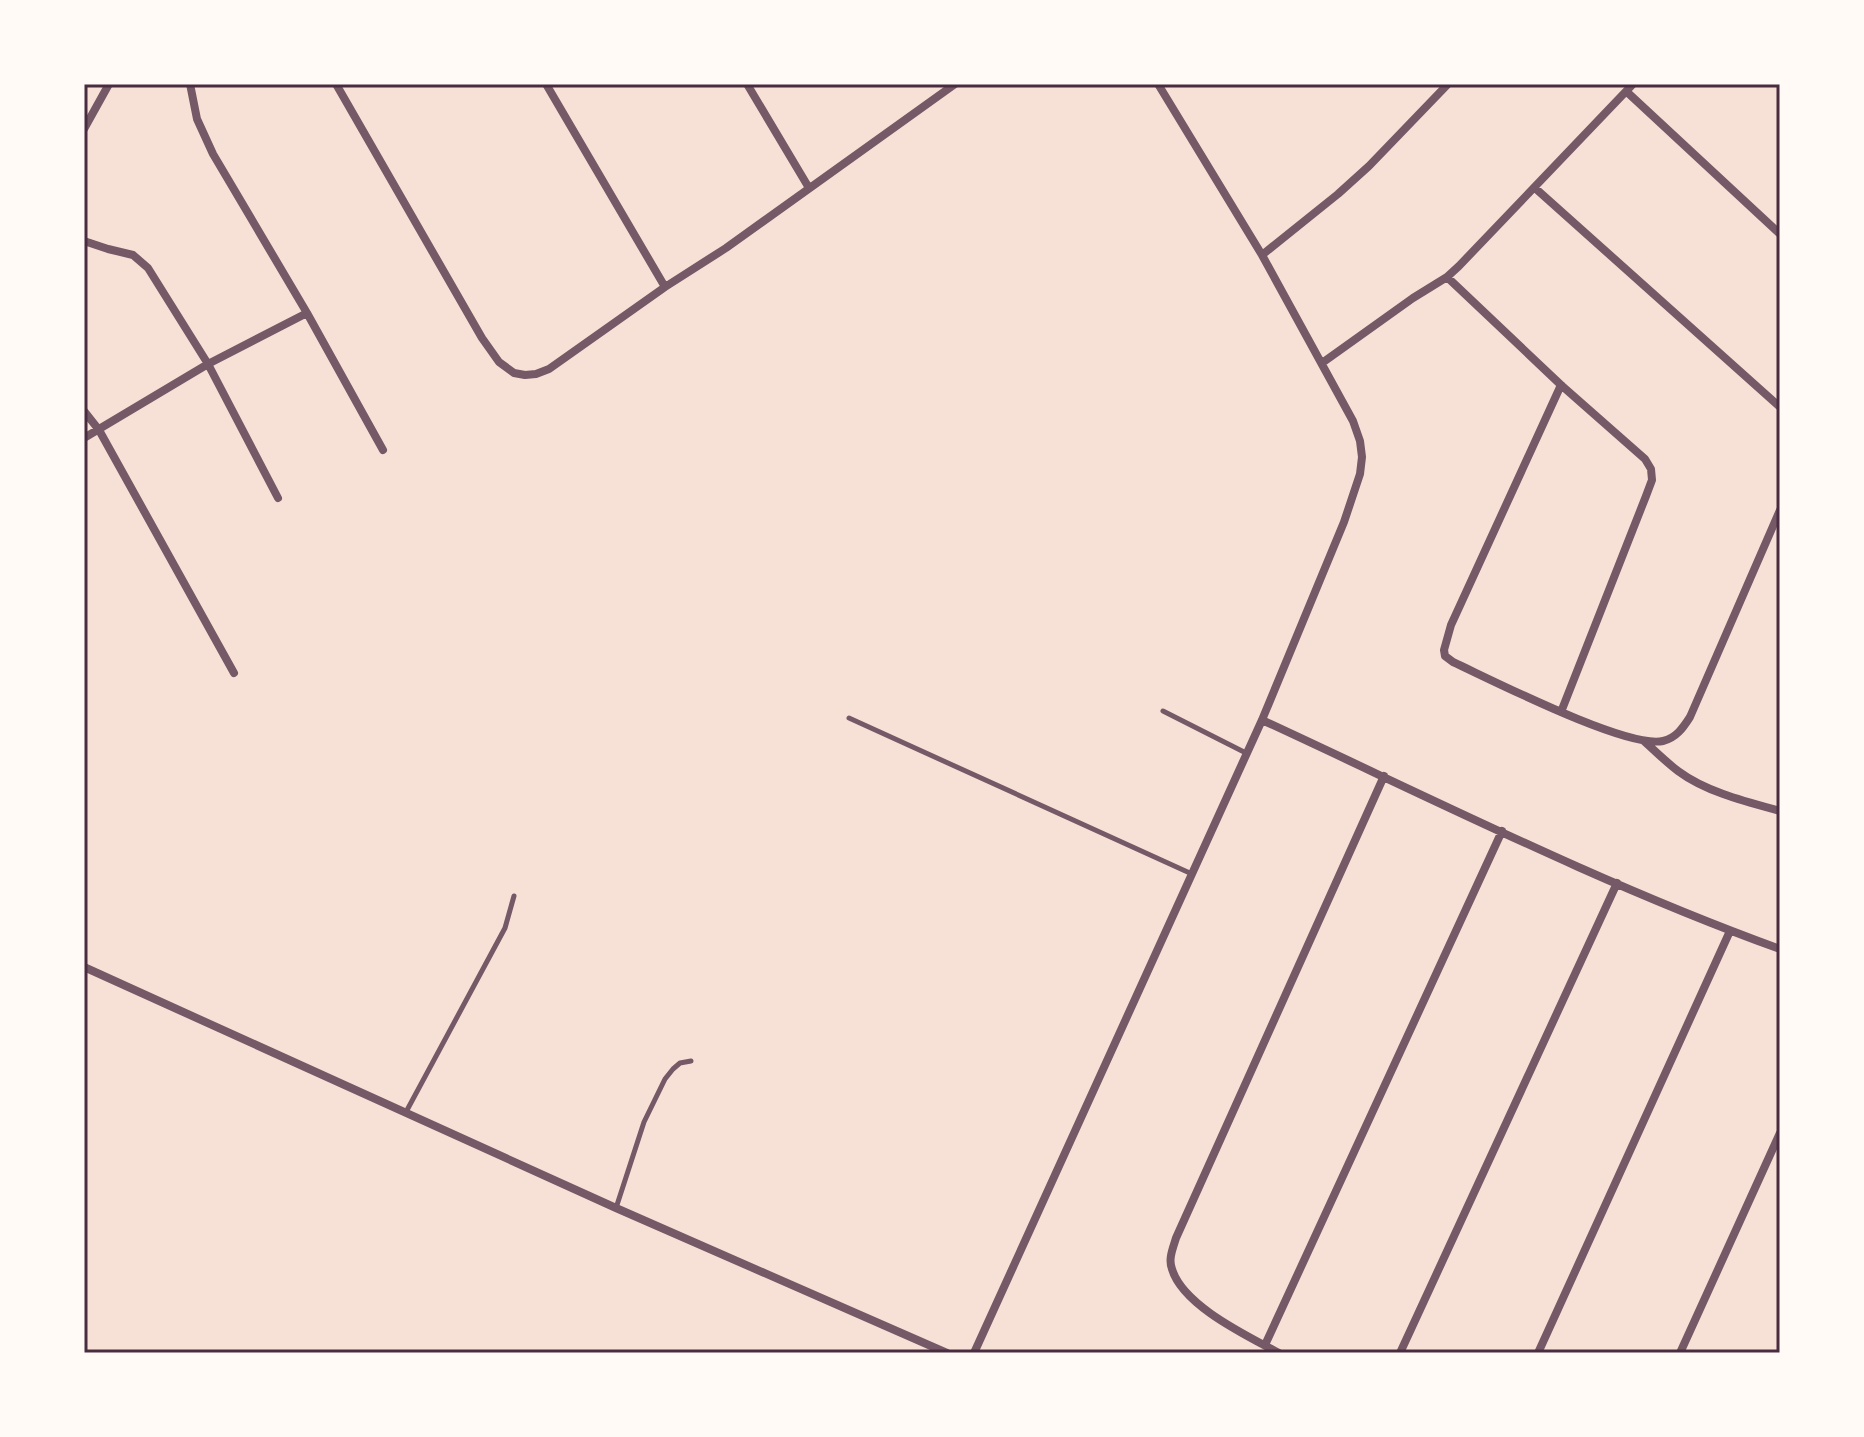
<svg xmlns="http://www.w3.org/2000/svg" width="1864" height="1437" viewBox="0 0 1864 1437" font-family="'Roboto Condensed',sans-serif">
<rect width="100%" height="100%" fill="#f7e1d7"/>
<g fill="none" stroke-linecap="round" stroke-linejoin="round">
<!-- service -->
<path stroke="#755966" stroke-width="5" d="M1163 711 1246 753
M849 718 1192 874
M406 1112 505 928 514 896
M616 1208 644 1122 665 1079 673 1069 680 1063 691 1061"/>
<!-- minor -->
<path stroke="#755966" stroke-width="8" d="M190 84 197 119 213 154 307 313 383 450
M336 84 482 338 499 362 514 373 525 375 536 374 549 369 665 287 726 248 955 84
M546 84 665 287
M747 84 809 188
M1627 92 1780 234
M84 129 109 84
M1535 188 1780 407
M84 241 108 249 133 255 148 268 208 364 278 498
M1262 255 1338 194 1369 166 1448 84
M1447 277 1561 385 1645 459 1651 469 1652 480 1646 496 1561 712
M1322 363 1413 298 1447 277 1459 266 1633 84
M1561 385 1451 625 1444 650 1445 656 1453 662C1492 680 1627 749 1663 741 1676 738 1683 728 1690 717L1780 510
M84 411 99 430 234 673
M84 438 208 364 307 313
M1262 720C1433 799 1603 885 1780 949
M1644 741C1655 751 1666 762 1678 771 1706 792 1747 802 1780 811
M84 967 616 1208 947 1353
M1265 1345 1502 831
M974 1353 1262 720 1344 522 1360 474 1362 457 1360 441 1353 421 1262 255 1158 84
M1279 1353C1248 1336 1183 1306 1172 1269 1168 1259 1173 1248 1176 1238L1384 776
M1400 1353 1617 883
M1538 1353 1730 931
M1680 1353 1780 1133"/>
</g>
<!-- border -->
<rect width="1864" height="1437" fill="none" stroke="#fffaf5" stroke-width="172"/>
<rect x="86" y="86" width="1692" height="1265" fill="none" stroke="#4a2c40" stroke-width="3"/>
</svg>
